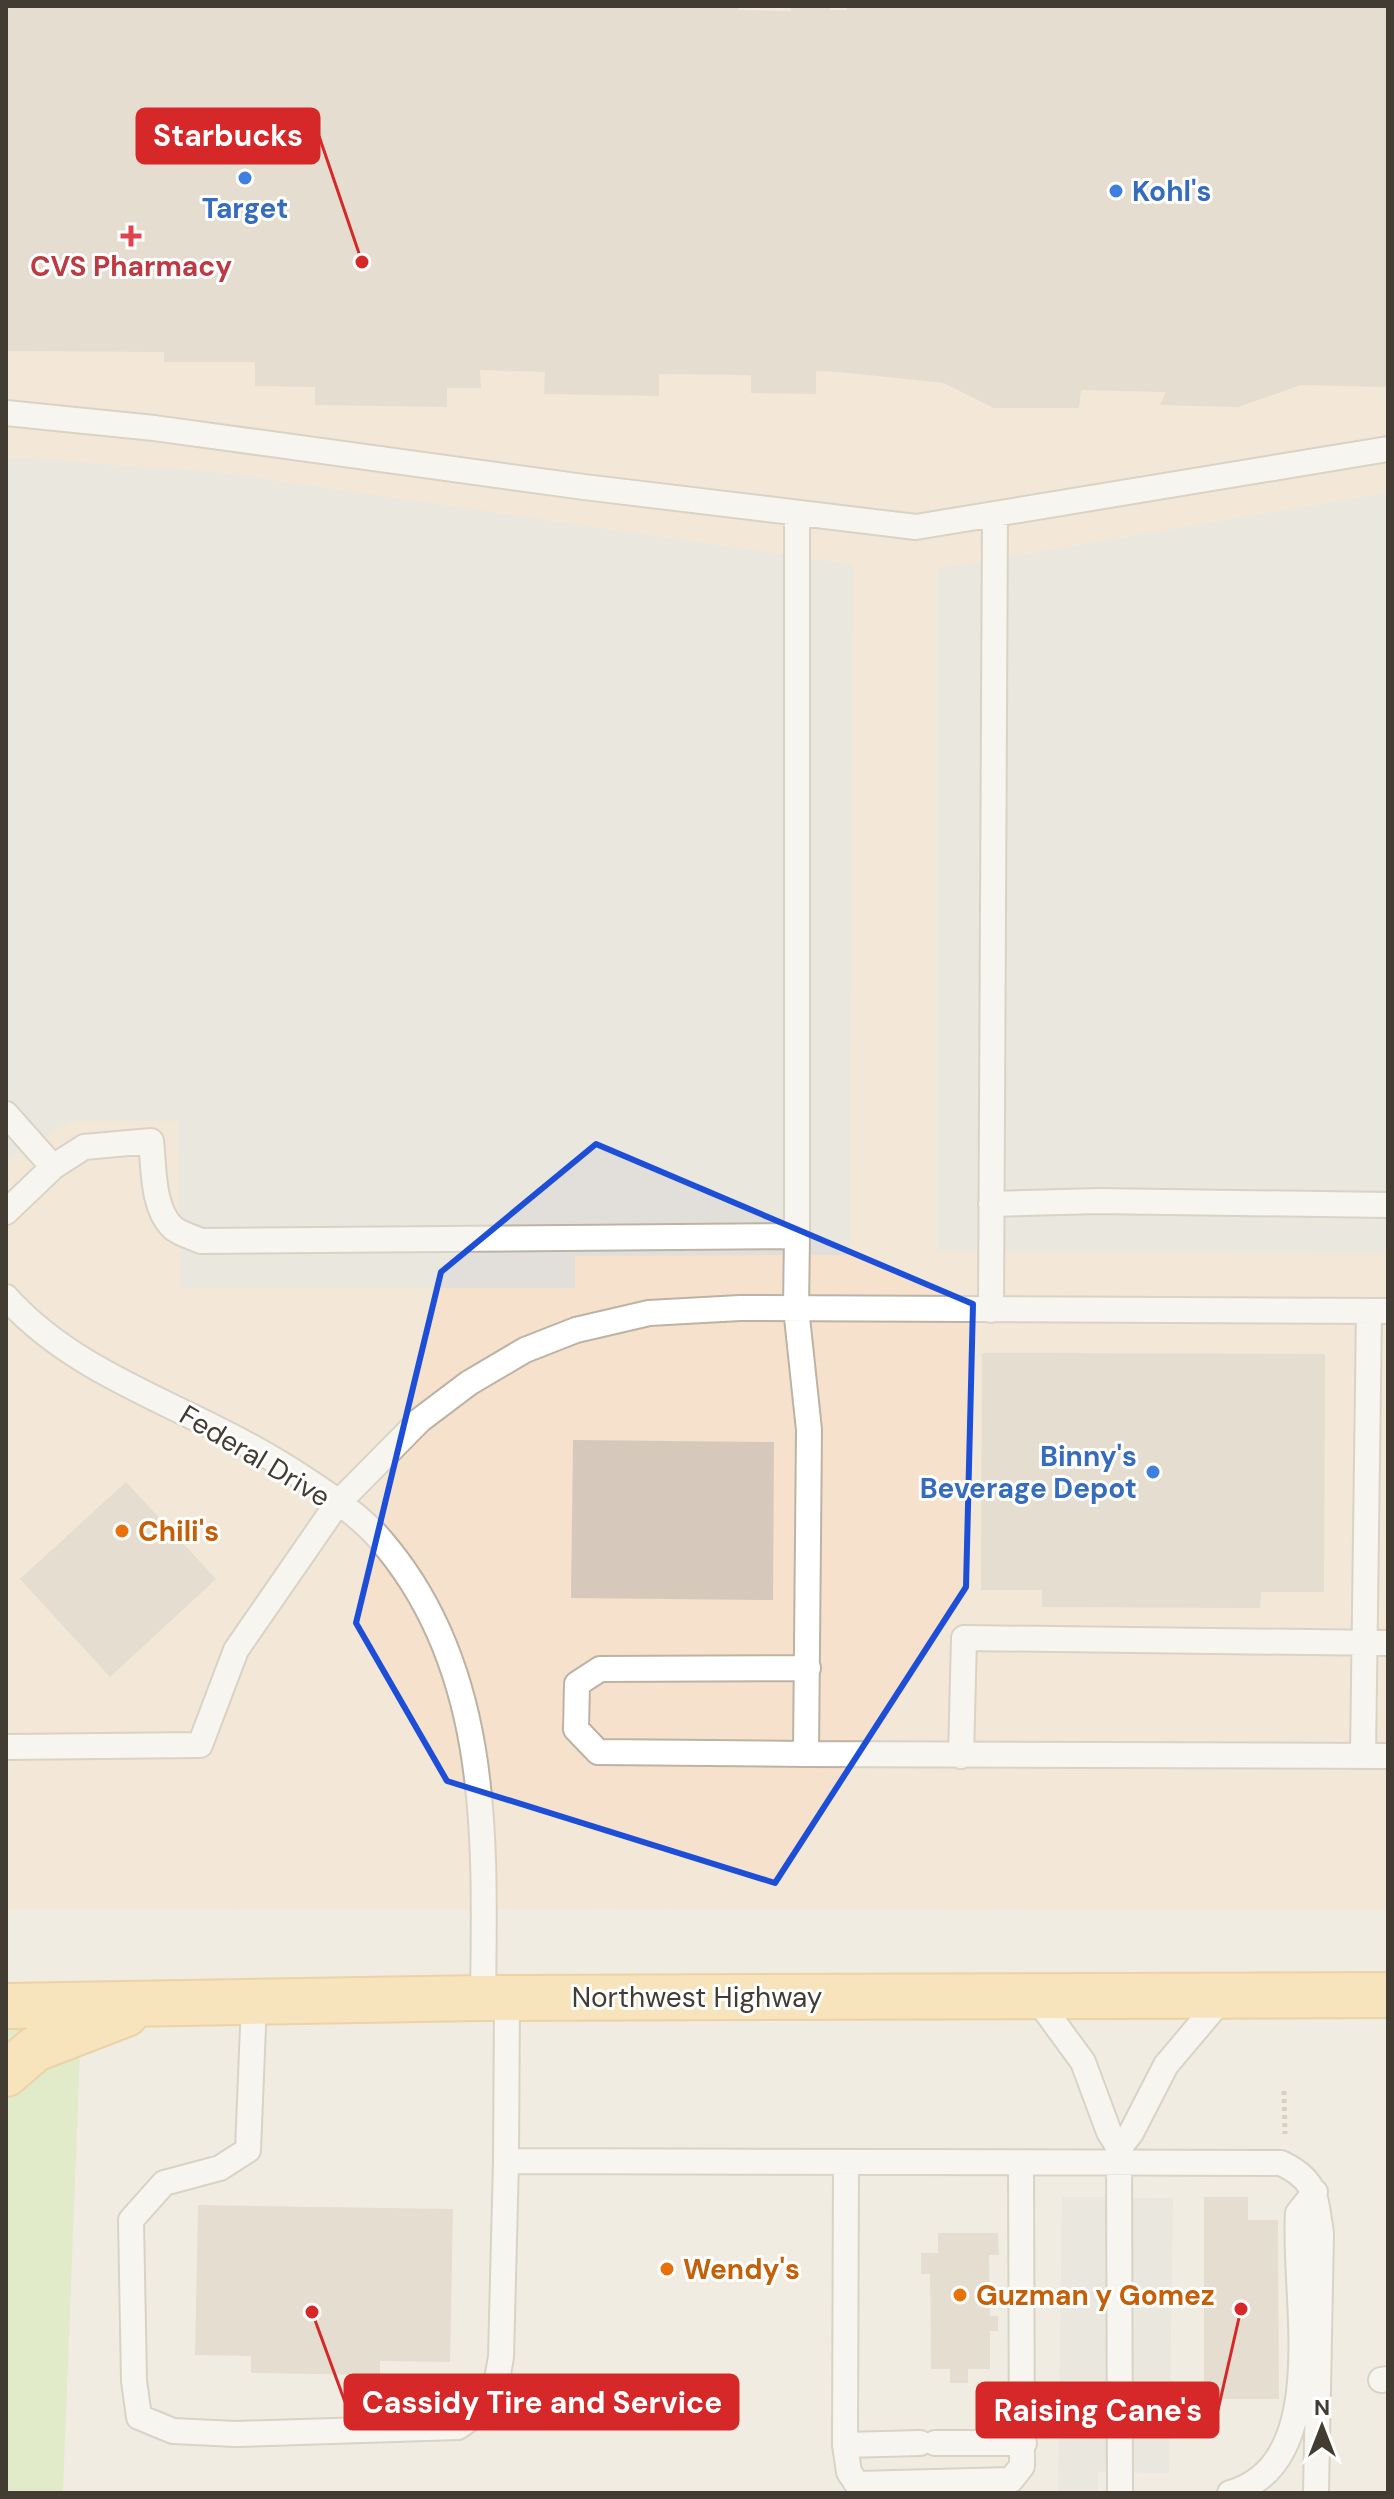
<svg xmlns="http://www.w3.org/2000/svg" width="1394" height="2499" viewBox="0 0 1394 2499" font-family="'DM Sans',sans-serif">
<rect width="100%" height="100%" fill="#f1ece2"/>
<!-- commercial -->
<path fill="#f5e1cc" d="M6 6H1388V1910L6 1909Z"/>
<!-- green -->
<path fill="#cfe7aa" d="M81 2025 63 2493H6V2028Z"/>
<!-- parking -->
<path fill="#e2dfdb" d="M6 457 223 473 853 565 850 1255 575 1256V1288H180L178 1121H71L6 1161Z
M1388 493V1253L937 1251V569Z
M1062 2197 1173 2198 1169 2473 1098 2472V2493H1058Z"/>
<!-- building -->
<path fill="#d6c9bb" d="M6 6H739V10L791 11V6H830V10H847V6H1388V387L1301 385 1238 407 1160 405 1166 392 1081 390 1079 408H994L944 383 841 372 816 371V394L751 393V375L659 374V396L544 394 545 372 480 370 481 388H447V407L315 405V387L255 386V362H164V352L6 351Z
M982 1353 1325 1354 1324 1592H1261L1260 1608 1042 1607V1590H981Z
M573 1440 774 1442 773 1600 571 1598Z
M126 1482 216 1579 110 1677 20 1579Z
M1204 2197H1248V2220H1278L1279 2399H1204Z
M198 2205 453 2209 450 2362 380 2361V2375L251 2373V2356L195 2355Z
M938 2233H998L999 2255H989L990 2316H998V2331H990V2369H968V2383H950V2369H931L930 2274H921V2253H938Z"/>
<g fill="none" stroke-linecap="round" stroke-linejoin="round">
<defs>
<path id="lane" d="M6 413 154 428 584 487 916 527 1388 449
M797 514V1236
M6 1114 53 1167 6 1212
M53 1167 84 1147 151 1141C154 1167 152 1207 172 1227 179 1234 193 1237 201 1241L797 1236 796 1308 809 1430 806 1754 1388 1756
M991 1204 1098 1201 1388 1205
M6 1297C65 1363 148 1393 225 1433 269 1455 348 1502 379 1538 492 1667 485 1839 483 1998
M991 1310 995 514
M6 1747 200 1745 236 1650 337 1504 420 1420 469 1383 525 1350 576 1330 649 1313 740 1308 1388 1311
M806 1754 598 1752 576 1729 577 1684 600 1669 808 1668
M961 1756 964 1638 1388 1643
M1363 1756 1369 1311
M1034 1995 1083 2062 1109 2132 1119 2148 1120 2493
M507 1998 506 2161 1281 2163C1317 2180 1315 2196 1321 2233L1316 2493
M254 2002 248 2150 220 2168 164 2183 131 2220 134 2381 139 2417 173 2431 236 2434 458 2427 493 2402 501 2357 506 2161
M1119 2148 1131 2133 1166 2065 1226 1994
M846 2162 845 2445 849 2472 857 2484 1011 2480 1022 2466 1021 2163
M1381 2380 1388 2379
M935 2443H1024
M845 2445 920 2443
M1230 2493C1334 2463 1292 2294 1298 2213L1315 2192"/>
<path id="primary" d="M6 2006 483 1998 1388 1995
M6 2074 35 2049 126 2014"/>
</defs>
<!-- lane casing -->
<use href="#lane" stroke="#bdb3a5" stroke-width="28"/>
<!-- primary casing -->
<use href="#primary" stroke="#e4b35e" stroke-width="48"/>
<!-- path -->
<path stroke="#beae96" stroke-width="5" stroke-dasharray="4 4" stroke-linecap="butt" d="M1284 2091 1285 2134"/>
<!-- lane -->
<use href="#lane" stroke="#fff" stroke-width="24"/>
<!-- primary -->
<use href="#primary" stroke="#ffd78e" stroke-width="44"/>
</g>
<!-- marked area -->
<path d="M0 0H1394V2499H0ZM596 1144 973 1304 966 1587 775 1883 447 1781 356 1623 441 1272Z" fill="#f1ece2" fill-opacity=".55" fill-rule="evenodd"/>
<path fill="none" stroke="#1d4ed8" stroke-width="6" stroke-linejoin="round" d="M596 1144 973 1304 966 1587 775 1883 447 1781 356 1623 441 1272Z"/>
<!-- markers -->
<g fill="#3f7fe0" stroke="#fff" stroke-width="3">
<circle cx="245" cy="178" r="8"/>
<circle cx="1116" cy="191" r="8"/>
<circle cx="1153" cy="1472" r="8"/>
</g>
<path fill="#e0444e" stroke="#fff" stroke-width="3" d="M127 224h8v8h8v8h-8v8h-8v-8h-8v-8h8z"/>
<g fill="#e8710a" stroke="#fff" stroke-width="3">
<circle cx="122" cy="1531" r="8"/>
<circle cx="667" cy="2269" r="8"/>
<circle cx="960" cy="2295" r="8"/>
</g>
<g text-anchor="middle" dominant-baseline="central" stroke-width="6" stroke-linejoin="round" paint-order="stroke">
<!-- shop labels -->
<g font-size="28" font-weight="bold" fill="#366cbe" stroke="#fff" text-anchor="start">
<text x="1132" y="191">Kohl's</text>
<text x="245" y="208" text-anchor="middle">Target</text>
<text x="1137" y="1456" text-anchor="end">Binny's<tspan x="1137" dy="32">Beverage Depot</tspan></text>
</g>
<!-- health labels -->
<g font-size="28" font-weight="bold" fill="#be3a42" stroke="#fff">
<text x="131" y="266">CVS Pharmacy</text>
</g>
<!-- street labels -->
<g font-size="28" fill="#433c33" stroke="#fff">
<text transform="translate(255 1456) rotate(31)">Federal Drive</text>
<text x="697" y="1997">Northwest Highway</text>
</g>
<!-- food labels -->
<g font-size="28" font-weight="bold" fill="#c56008" stroke="#fff" text-anchor="start">
<text x="138" y="1531">Chili's</text>
<text x="683" y="2269">Wendy's</text>
<text x="976" y="2295">Guzman y Gomez</text>
</g>
</g>
<!-- callouts -->
<path fill="none" stroke="#d62828" stroke-width="3" d="M362 262L319 136M312 2312L345 2402M1241 2309L1218 2410"/>
<g fill="#d62828" stroke="#fff" stroke-width="3">
<circle cx="362" cy="262" r="8"/>
<circle cx="312" cy="2312" r="8"/>
<circle cx="1241" cy="2309" r="8"/>
</g>
<g fill="#d62828" stroke="#d62828" stroke-width="3">
<rect x="137" y="109" width="182" height="54" rx="8"/>
<rect x="345" y="2375" width="393" height="54" rx="8"/>
<rect x="977" y="2383" width="241" height="54" rx="8"/>
</g>
<g font-size="30" text-anchor="middle" font-weight="bold" fill="#fff">
<text x="228" y="146">Starbucks</text>
<text x="542" y="2413">Cassidy Tire and Service</text>
<text x="1098" y="2421">Raising Cane's</text>
</g>
<!-- border -->
<rect width="1394" height="2499" fill="none" stroke="#433c33" stroke-width="16"/>
<!-- north arrow -->
<g transform="translate(1322 2427)" stroke="#ffffff" stroke-width="6" paint-order="stroke">
<path d="M0-6L14 30L0 20L-14 30Z" fill="#433c33"/>
<text y="-12" font-size="22" font-weight="bold" text-anchor="middle" fill="#433c33">N</text>
</g>
</svg>
